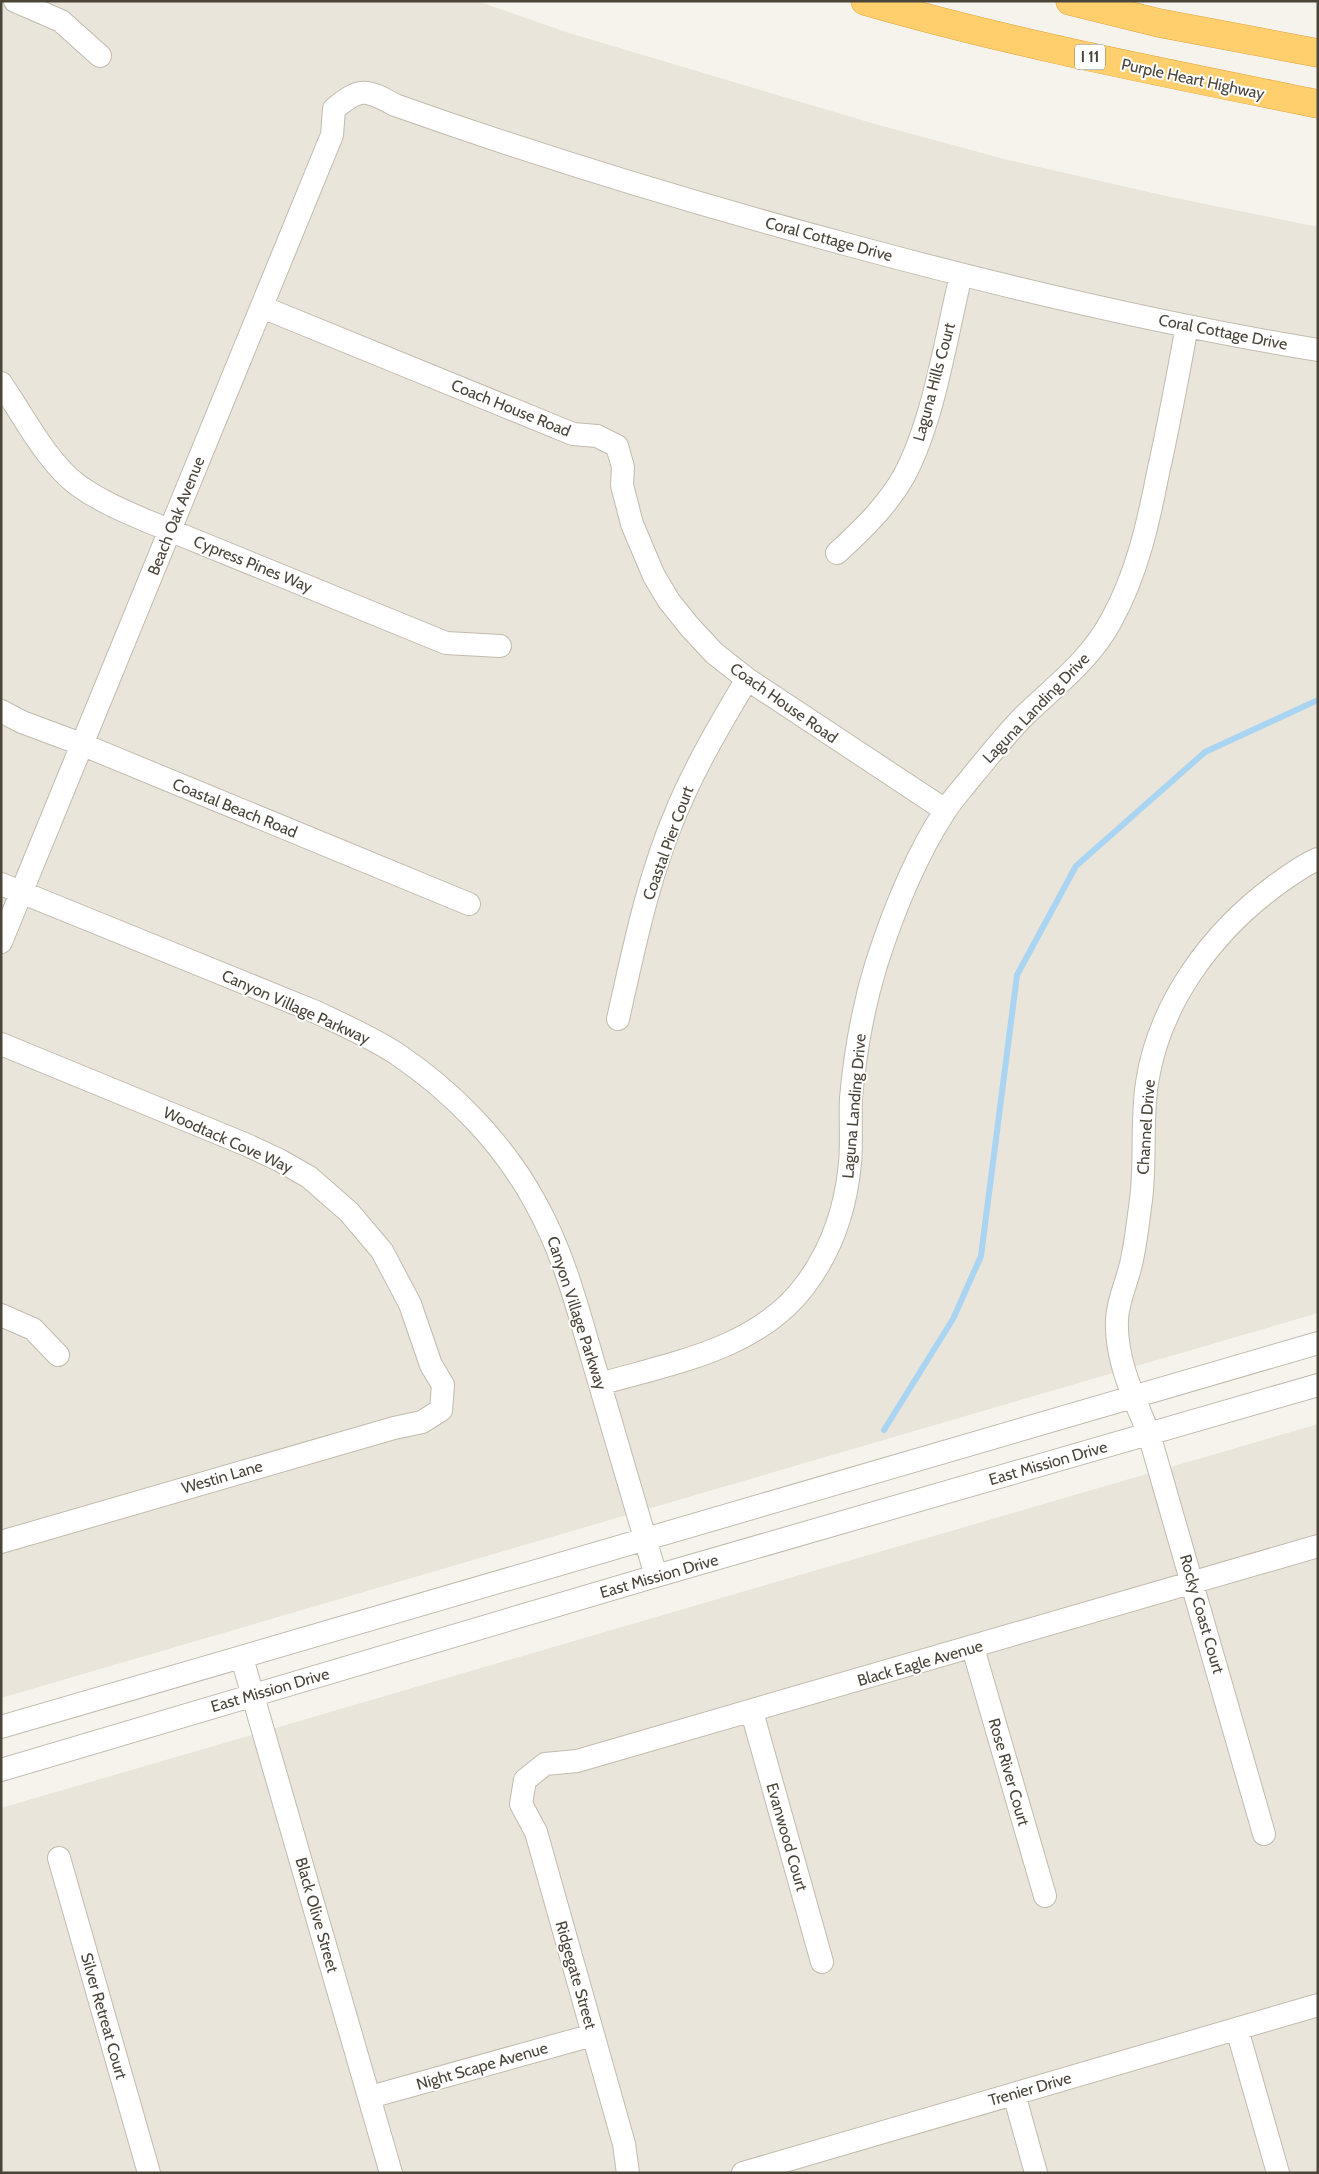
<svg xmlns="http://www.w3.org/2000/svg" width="1319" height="2174" viewBox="0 0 1319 2174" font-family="Cabin,sans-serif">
<rect width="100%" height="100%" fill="#f6f3ec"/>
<!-- residential -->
<path fill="#eae5da" d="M1 1H477L569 33 875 124 1008 160 1166 196 1318 227V1313L1 1698Z
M1318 1424V2173H1V1808Z"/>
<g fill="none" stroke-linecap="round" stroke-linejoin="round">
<!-- stream -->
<path stroke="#a9d4f2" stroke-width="6" d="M884 1430 953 1319 981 1256 1017 975 1076 866 1205 752 1318 700"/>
<defs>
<path id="minor" d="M15 1 61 21 100 56
M262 307 573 434 597 436 617 446 623 467 622 485 632 524 654 576 669 601 689 626 714 653 747 679 945 810
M1 383C23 415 47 463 79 486 100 501 124 511 147 521L446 643 500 646
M837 553C862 530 887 506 904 476 934 420 946 337 961 275
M1 711 22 722 81 744 469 904
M1 884 316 1012C343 1025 371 1037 397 1054 452 1091 503 1143 535 1202 562 1250 576 1302 591 1354 613 1428 634 1503 656 1576
M1 942 332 135 334 109C360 87 366 89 395 105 544 158 696 204 849 245 1004 287 1160 324 1318 350
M618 1019C634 948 648 877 677 810 696 765 722 721 747 679
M1 1044 247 1145 279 1160 309 1177 349 1212 382 1251 410 1304 431 1365 443 1385 441 1410 422 1422 394 1428 1 1542
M1 1315 33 1329 58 1355
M600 1384C672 1363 759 1349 806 1284 832 1249 846 1207 850 1163 852 1142 850 1120 851 1098 855 1053 863 1008 876 965 893 912 915 857 945 811 953 798 964 787 973 775 990 755 1006 734 1024 716 1055 686 1090 660 1111 621 1137 574 1148 524 1158 473 1169 424 1178 375 1187 326
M973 1648 1045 1896
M242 1658 391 2173
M752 1712 822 1962
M1 1727 1318 1343
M1 1770 656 1576 1318 1385
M1264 1834 1149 1434C1134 1398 1115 1359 1117 1319 1118 1300 1127 1282 1131 1264 1136 1243 1138 1221 1141 1200 1146 1161 1141 1122 1147 1083 1159 1003 1212 932 1276 885 1289 876 1303 865 1318 859
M59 1858 149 2173
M1237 2029 1278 2173
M1014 2094 1036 2173
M370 2097 593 2035
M628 2173 624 2144 536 1832 521 1804 525 1780 545 1764 577 1761 1318 1546
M743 2173 1318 2005"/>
<path id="highway" d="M865 1C1014 44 1166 73 1318 104
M1070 1 1159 23 1318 53"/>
</defs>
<!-- minor casing -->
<use href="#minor" stroke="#c2bbae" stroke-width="24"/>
<!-- highway casing -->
<use href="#highway" stroke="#e0a43c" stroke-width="29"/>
<!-- minor -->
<use href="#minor" stroke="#fff" stroke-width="22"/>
<!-- highway -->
<use href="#highway" stroke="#ffcf6e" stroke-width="28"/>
</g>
<g text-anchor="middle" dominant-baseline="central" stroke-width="4" stroke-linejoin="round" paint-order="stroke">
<!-- shield labels -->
<rect fill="#fff" stroke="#817c74" stroke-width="1" x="1075" y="44.5" width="30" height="25" rx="4"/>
<g font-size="15" font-weight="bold" fill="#4b4439">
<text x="1090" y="57">I 11</text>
</g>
<!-- street labels -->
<g font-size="16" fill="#4b4439" stroke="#fff">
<text transform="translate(1193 79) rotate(12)">Purple Heart Highway</text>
<text transform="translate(829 239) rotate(15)">Coral Cottage Drive</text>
<text transform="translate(1223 332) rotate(11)">Coral Cottage Drive</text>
<text transform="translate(934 382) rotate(-75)">Laguna Hills Court</text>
<text transform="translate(511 408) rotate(22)">Coach House Road</text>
<text transform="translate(176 516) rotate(-68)">Beach Oak Avenue</text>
<text transform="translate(253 564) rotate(22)">Cypress Pines Way</text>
<text transform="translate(784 703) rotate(35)">Coach House Road</text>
<text transform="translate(1036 708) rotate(-46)">Laguna Landing Drive</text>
<text transform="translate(235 808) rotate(22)">Coastal Beach Road</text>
<text transform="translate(668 843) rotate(-70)">Coastal Pier Court</text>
<text transform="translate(296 1007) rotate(24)">Canyon Village Parkway</text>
<text transform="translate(854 1106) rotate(-85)">Laguna Landing Drive</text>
<text transform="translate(1146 1127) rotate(-86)">Channel Drive</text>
<text transform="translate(228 1140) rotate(24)">Woodtack Cove Way</text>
<text transform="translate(577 1313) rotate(72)">Canyon Village Parkway</text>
<text transform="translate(1048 1463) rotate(-16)">East Mission Drive</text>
<text transform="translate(222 1477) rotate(-16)">Westin Lane</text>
<text transform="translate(659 1576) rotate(-16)">East Mission Drive</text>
<text transform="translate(1202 1614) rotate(74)">Rocky Coast Court</text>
<text transform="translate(920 1663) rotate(-16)">Black Eagle Avenue</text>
<text transform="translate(270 1690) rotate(-16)">East Mission Drive</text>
<text transform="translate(1009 1772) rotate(74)">Rose River Court</text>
<text transform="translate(787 1837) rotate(74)">Evanwood Court</text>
<text transform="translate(317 1915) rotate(74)">Black Olive Street</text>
<text transform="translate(576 1975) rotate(74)">Ridgegate Street</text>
<text transform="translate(104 2016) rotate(74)">Silver Retreat Court</text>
<text transform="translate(482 2066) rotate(-16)">Night Scape Avenue</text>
<text transform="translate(1030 2089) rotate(-16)">Trenier Drive</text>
</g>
</g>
<!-- border -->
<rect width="1319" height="2174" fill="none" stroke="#4b4439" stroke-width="5"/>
</svg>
